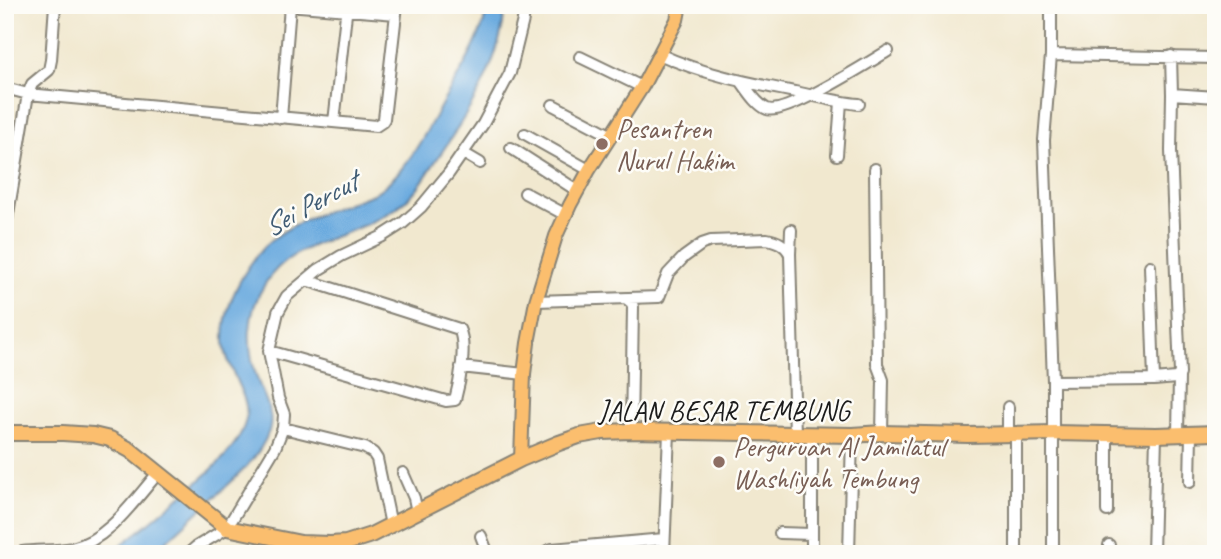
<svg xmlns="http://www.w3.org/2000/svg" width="1221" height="559" viewBox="0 0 1221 559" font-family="Caveat,sans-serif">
<rect width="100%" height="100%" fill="#fdfcf7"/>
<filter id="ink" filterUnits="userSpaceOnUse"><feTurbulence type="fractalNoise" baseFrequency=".0143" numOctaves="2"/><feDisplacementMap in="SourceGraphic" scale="14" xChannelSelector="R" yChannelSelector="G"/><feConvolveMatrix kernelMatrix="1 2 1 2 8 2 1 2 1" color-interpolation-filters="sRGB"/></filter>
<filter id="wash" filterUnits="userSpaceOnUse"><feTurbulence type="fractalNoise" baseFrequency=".00686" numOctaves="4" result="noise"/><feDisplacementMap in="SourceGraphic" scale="28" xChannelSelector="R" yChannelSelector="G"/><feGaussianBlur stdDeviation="1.57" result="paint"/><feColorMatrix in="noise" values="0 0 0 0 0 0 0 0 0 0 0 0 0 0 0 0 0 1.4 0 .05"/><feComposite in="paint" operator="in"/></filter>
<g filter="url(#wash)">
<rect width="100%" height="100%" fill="#f1e8cf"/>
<!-- water -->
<path fill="#6cabdf" stroke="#44647e" stroke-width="2" d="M487 5H505C502 61 470 110 440 155 432 166 425 179 416 190 404 204 386 216 369 223 333 240 287 247 265 284 246 313 246 349 258 381 264 397 275 414 269 431 259 460 229 484 207 504 189 520 171 537 152 554H108C132 538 153 520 175 501 198 482 236 453 245 423 250 409 243 395 237 382 233 371 224 355 224 342 223 310 238 280 257 255 278 228 313 216 343 205 353 201 364 198 373 194 405 176 426 132 443 102 458 76 475 50 484 21 485 16 486 10 487 5Z"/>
</g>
<g filter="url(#ink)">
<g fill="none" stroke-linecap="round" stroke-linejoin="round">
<defs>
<path id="minor" d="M288 5 396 14
M1051 5V55L1044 140 1053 381V554
M659 54C702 74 749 83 795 92 816 96 837 102 859 104
M1051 55 1216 58
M580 57 642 87
M741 81C748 90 756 104 767 109 785 116 868 63 888 51
M5 88 28 94 376 126 382 122 384 119 397 5
M1172 94 1216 97
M553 105 612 136
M281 118 290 6
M334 122 347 5
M525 134 589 170
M511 148 578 191
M463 153 480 163
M837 155 841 102
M875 169 877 364 883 380 882 433
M525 193 566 215
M791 230 790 254 795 435
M5 232 28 94 32 84 49 70 51 60 55 5
M1150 266 1154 380
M627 299 632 303 633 307 631 431
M536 301 659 297 668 274 684 257 702 244 711 241 767 239C777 241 785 244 790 254
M269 351 446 401 455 400C460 382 467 345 459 329L306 280
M461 367 524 374
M1053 381 1154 380 1176 378 1180 374 1171 151 1172 94 1171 56
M1008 407V435
M283 428 365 448 373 453 377 459 391 525
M1107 433V511
M1178 434 1179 377
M403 473 414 498 417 512
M1190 482 1191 434
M780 533 811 534
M481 536 488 554
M1109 545V554
M22 552C39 550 57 551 72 548 109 540 135 499 159 472
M188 554 196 547 227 528 275 448 283 428 284 414 278 398 269 351 278 312 287 296 318 270 341 256 381 237 403 223 421 207 449 173 483 124 510 73 523 20 524 5
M543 554 547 551 552 549 664 539
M664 554 669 432
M812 554V435
M849 554 852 435
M1016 554V434
M1153 554 1156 435"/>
<path id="major" d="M521 459 524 374 528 343 536 301 556 236 570 205 589 170 642 87 677 20 680 5"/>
<path id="highway" d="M5 433H63L93 435 110 439 130 450 227 528 301 543 330 544 346 543 371 535 521 459 559 443 579 436 602 432 631 431 852 435 882 433 968 435 1054 433 1156 435 1216 433"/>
</defs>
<!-- minor casing -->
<use href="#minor" stroke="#868276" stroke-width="14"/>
<!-- major casing -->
<use href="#major" stroke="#868276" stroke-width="16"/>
<!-- highway casing -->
<use href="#highway" stroke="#868276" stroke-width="18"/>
<!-- minor -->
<use href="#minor" stroke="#fff" stroke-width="10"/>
<!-- major -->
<use href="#major" stroke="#fbbe6e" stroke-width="12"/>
<!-- highway -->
<use href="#highway" stroke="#fbbe6e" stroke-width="14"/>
</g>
</g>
<!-- markers -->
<g fill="#8d6e63" stroke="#fdfcf7" stroke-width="2.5">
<circle cx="602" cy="144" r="7"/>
<circle cx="719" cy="462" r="7"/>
</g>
<g text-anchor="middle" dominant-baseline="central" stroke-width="5" stroke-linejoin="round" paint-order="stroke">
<!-- education labels -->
<g font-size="28" fill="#785e54" stroke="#fdfcf7" text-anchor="start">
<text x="616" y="128">Pesantren<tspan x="616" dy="32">Nurul Hakim</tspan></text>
<text x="733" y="446">Perguruan Al Jamilatul<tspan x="733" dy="32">Washliyah Tembung</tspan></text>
</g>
<!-- street labels -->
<g font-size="28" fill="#1c1c1c" stroke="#fdfcf7">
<text x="724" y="410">JALAN BESAR TEMBUNG</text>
</g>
<!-- water labels -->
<g font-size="30" font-style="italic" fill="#405c74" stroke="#fdfcf7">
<text transform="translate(310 204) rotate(-29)">Sei Percut</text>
</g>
</g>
<!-- margin -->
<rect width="1221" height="559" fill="none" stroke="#fdfcf7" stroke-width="28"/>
</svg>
